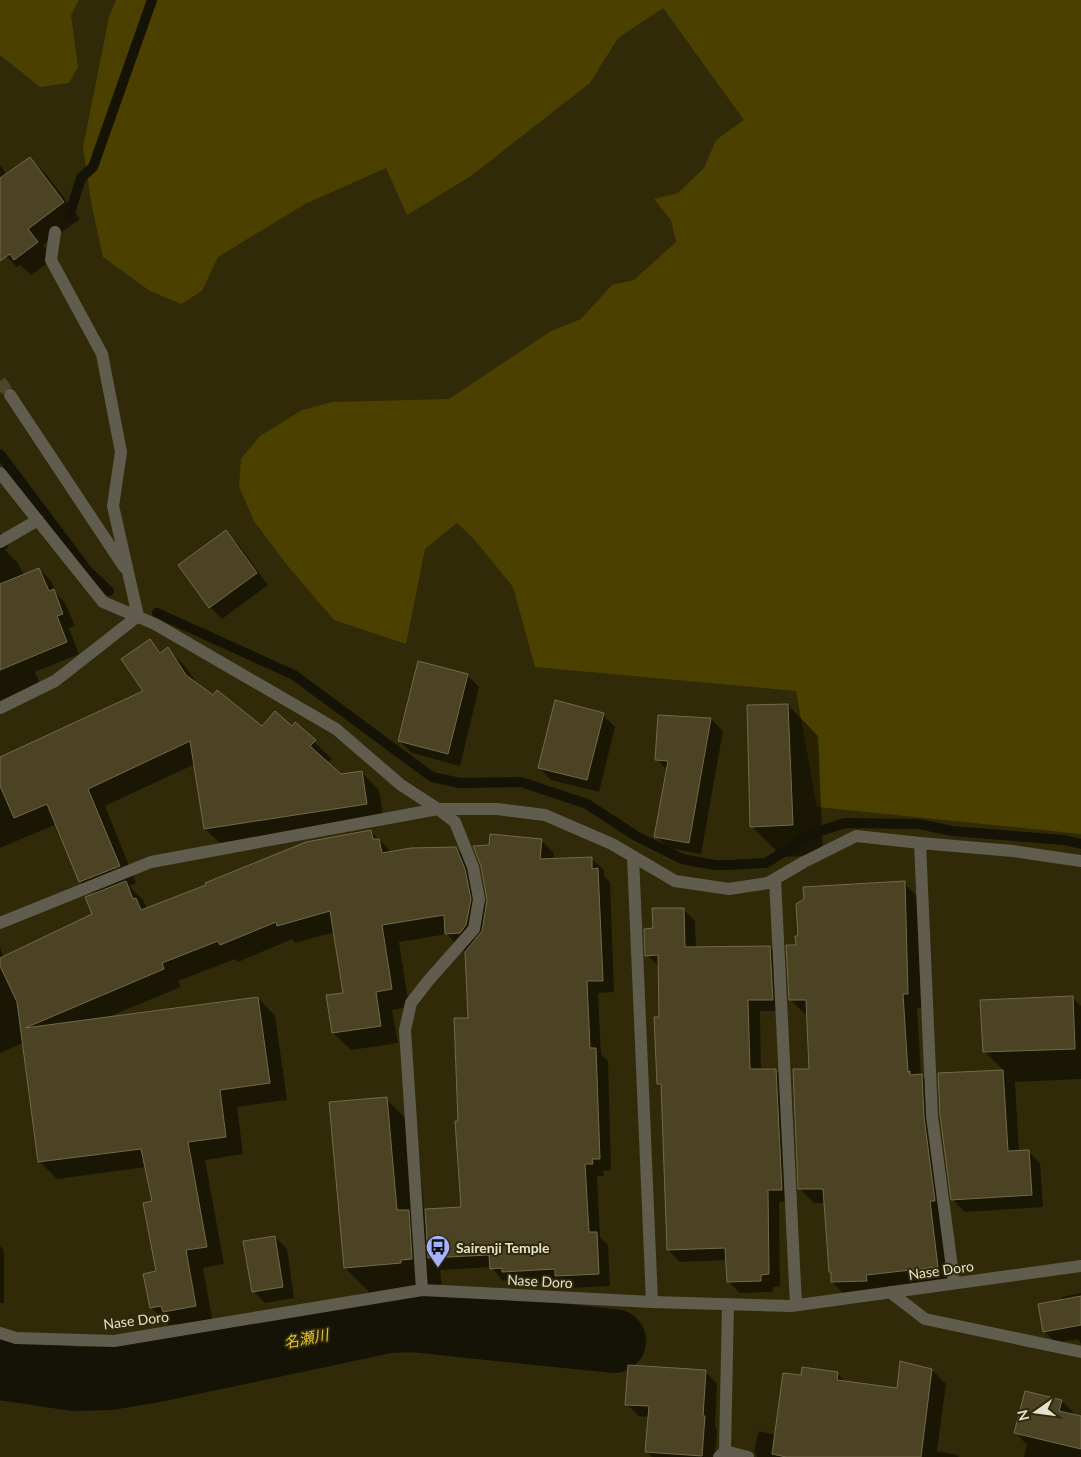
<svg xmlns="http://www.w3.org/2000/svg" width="1081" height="1457" viewBox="0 0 1081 1457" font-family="Lato,'Noto Sans JP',sans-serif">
<rect width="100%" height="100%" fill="#312a09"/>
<!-- green -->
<path fill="#4c4000" d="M0 0H79L71 15 78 67 69 83 40 87 0 55Z
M116 0H1081V834L817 807 796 691 535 667 513 587 473 538 457 523 425 549 406 644 334 620 287 565 254 521 239 487 241 459 260 436 302 410 333 402 449 399 551 331 581 319 612 285 634 280 676 242 671 220 654 199 678 193 704 168 716 140 744 120 663 8 618 38 590 83 471 176 407 215 386 168 305 204 218 257 202 291 181 304 150 291 103 257 92 207 83 147 109 17Z"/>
<!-- shadow -->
<path fill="#0007" d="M30 158 46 174 80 219 43 245 53 259 31 275 20 265 17 267 4 254 0 257V165L7 175Z
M0 532 8 547 5 550 17 562 24 575 39 569 51 581 56 593 65 603 75 626 69 628 79 654 35 672 42 688 0 703Z
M226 532 238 544 268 585 222 619 210 607Z
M150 640 162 653 167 649 185 666 198 685 214 697 263 727 292 728 295 724 332 759 327 763 341 775 361 772 379 790 384 821 223 846 205 829 195 764 105 806 136 883 129 886 143 900 147 909 371 831 392 853 456 848 473 865 482 888 486 910 542 841 554 853 553 859 591 858 604 870V876L610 882 614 992 598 993 601 1054 608 1061 611 1170 603 1171 604 1176H597L600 1237 608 1245 610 1286 569 1288 562 1281 515 1284 512 1280 503 1281 491 1267 440 1270 442 1289 375 1298 345 1268 330 1104 386 1099 417 1129 424 1210 463 1209 459 1122 470 1019 466 951H463L447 934 399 942 409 1007 392 1010 398 1043 351 1050 333 1033 328 996 344 994 335 932 295 943 292 939 238 962 235 959 178 981 181 987 108 1017 258 998 275 1016 287 1100 237 1107 243 1154 205 1160 224 1264 203 1268 213 1323 181 1329 176 1324 168 1325 151 1307 157 1272 153 1202 146 1167 57 1179 40 1162 23 1043 0 1053V947L4 958 93 915 94 895 80 882 57 824 0 848V758L145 691Z
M467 675 479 687 460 766 412 753 399 741Z
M788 705 818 736 823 855 782 857 752 826Z
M603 715 615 727 599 792 551 780 539 768Z
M711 719 723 731 701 854 668 848 656 836 668 771 657 759Z
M904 883 918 897 922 1008H917L921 1075 936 1090 952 1281 846 1296 832 1282V1274L830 1272 825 1203H814L800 1189 810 1071 808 1014H805L790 999 797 946Z
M683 909 695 921 696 948 770 947 782 959 784 1011H760L761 1071H776L788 1082 794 1201 779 1202 780 1286 773 1287V1292L740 1293 728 1281 727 1260 680 1262 668 1250 662 1088 658 1084 661 1018 659 967 647 955 654 929Z
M1073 998 1081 1006V1079L1015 1082 1019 1151H1028L1040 1163 1043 1207 965 1212 952 1199 940 1075 1004 1071 984 1051Z
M275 1237 287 1249 294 1298 265 1303 253 1291Z
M0 1246 4 1250V1303H0Z
M1081 1293V1344L1078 1339 1056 1343 1044 1331 1063 1301 1062 1297Z
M932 1370 946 1384 937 1451 957 1455 959 1457H757L754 1450 759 1431 776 1435 802 1376 837 1373 847 1383 898 1390Z
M705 1371 717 1384 715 1427 717 1429 715 1457H652L646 1451 649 1417 639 1416 627 1404Z
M1062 1401 1074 1413 1073 1415 1081 1417V1457H1024L1027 1445 1016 1433Z"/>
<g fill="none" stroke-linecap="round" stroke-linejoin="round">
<!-- stream -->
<path stroke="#151206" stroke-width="10" d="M70 213 81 178 93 167 152 0
M0 454 87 570 109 591
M157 613 294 675 432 777 460 783 521 782 587 804 636 836 682 859 715 865H730L766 863 814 833 845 823 919 824 952 831 1064 840 1081 844"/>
<!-- river -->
<path stroke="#151206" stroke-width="64" d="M0 1368 75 1379 110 1378 157 1370 388 1321 411 1320 614 1341"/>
</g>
<!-- building -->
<path fill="#4b4323" stroke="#726b4a" d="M30 157 64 202 28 229 38 242 14 260 10 254 0 261V178Z
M226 530 257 573 209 608 178 565Z
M39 568 49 591 54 589 63 614 57 616 67 642 0 670V584Z
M150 639 160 653 168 647 186 675 213 695 217 690 262 726 275 711 292 726 295 722 316 740 310 746 341 774 362 771 367 804 204 829 190 741 88 789 120 866 79 882 47 804 14 818 0 786V757L143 691 121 659Z
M418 661 468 674 448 754 398 741Z
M555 700 604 713 587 780 538 768Z
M788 704 793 825 750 827 747 705Z
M658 715 711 718 689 843 654 837 668 761 655 760Z
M371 830 373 839H379L382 853 411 848 456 847 465 869 471 899 466 925 460 933 445 934 444 915 382 925 392 989 376 992 381 1026 332 1033 326 995 343 993 330 911 277 926 276 922 220 945 218 941 162 963 164 969 25 1028 258 997 270 1083 220 1090 226 1137 188 1142 207 1247 186 1250 196 1306 163 1312 161 1306 150 1308 143 1274 156 1271 143 1203 152 1201 141 1149 38 1162 17 1002 0 966V958L92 914 85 897 126 881 133 899 136 898 141 910 206 885 205 883 306 842Z
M490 834 542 839 540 859 592 857V869L598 868 603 981H587L590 1048H596L600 1159H592L593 1164H585L589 1232H597L599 1274 555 1276V1269L502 1272V1268L490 1269 489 1255 428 1258 425 1209 461 1207 455 1121H458L454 1018H468L465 952 482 931 487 900 481 866 473 846 489 845Z
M905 881 908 994H903L908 1072 910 1071V1075L922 1074 924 1117 935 1201H930L938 1267 866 1275 867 1281 831 1282V1272H829L823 1189H798L793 1069H809L806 1000H789L786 945H796L795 936H798L796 904 804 899 803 887Z
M652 908H684L685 947 770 946 773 1000H748L750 1069H776L782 1190H768L769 1274 761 1275V1281L727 1282 725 1248 667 1250 661 1084H657L654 1017H659L658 955 645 956 644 929 653 928Z
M1073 996 1075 1049 983 1052 980 1000Z
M1003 1070 1008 1151 1029 1150 1032 1195 951 1200 940 1115 938 1073Z
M387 1097 397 1210H409L412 1259 401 1260V1263L344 1268 329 1102Z
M275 1236 283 1287 252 1292 243 1241Z
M1081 1296V1325L1043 1332 1038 1304Z
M900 1361 932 1369 921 1457H786L772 1454 783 1373 801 1375 802 1367 838 1372 837 1380 897 1388Z
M628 1365 706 1370 703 1416H705L702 1456 645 1452 649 1406 625 1405Z
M1025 1391 1062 1400 1059 1411 1081 1416V1449L1014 1433Z"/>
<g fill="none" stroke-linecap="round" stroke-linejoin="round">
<!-- minor-tunnel -->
<path stroke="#4c4527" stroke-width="12" stroke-dasharray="12 6" stroke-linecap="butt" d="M0 381 10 395"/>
<!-- minor -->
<path stroke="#605d4f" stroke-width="12" d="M10 395 124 567
M0 473 103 602 155 624 336 729 401 785 438 809H497L545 815 612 844 675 881 729 889 768 883 804 862 856 836 920 843 932 1116 954 1283
M0 542 38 520
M0 708 55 681 138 616 113 506 121 452 102 354 51 260 55 232
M920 843 1013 851 1081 861
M633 856 652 1302
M775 879 796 1305
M0 923 151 862 438 809 455 822 473 867 479 899 474 929 428 981 411 1003 405 1030 422 1290
M890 1292 925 1319 1081 1352
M0 1333 16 1338 114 1341 422 1290 652 1302 791 1306 1081 1266
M725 1451 748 1457
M719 1457 725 1451 728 1304"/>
</g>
<!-- icons -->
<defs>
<symbol id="bus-pin" viewBox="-11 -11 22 30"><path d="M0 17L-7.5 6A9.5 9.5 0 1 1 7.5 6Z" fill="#a6b1fc" stroke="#312a09"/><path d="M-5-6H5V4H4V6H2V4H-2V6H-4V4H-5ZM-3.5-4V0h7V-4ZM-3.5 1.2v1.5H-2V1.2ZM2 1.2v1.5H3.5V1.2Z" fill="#111"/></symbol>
</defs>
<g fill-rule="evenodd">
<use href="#bus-pin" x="424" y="1233" width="28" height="38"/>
</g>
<g text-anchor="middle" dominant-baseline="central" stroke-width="4" stroke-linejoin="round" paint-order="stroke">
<!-- poi labels -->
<g font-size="14" font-weight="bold" fill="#e5e1cf" stroke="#312a09" text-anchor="start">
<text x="456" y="1247">Sairenji Temple</text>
</g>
<!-- street labels -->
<g font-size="14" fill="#e5e1cf" stroke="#312a09">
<text transform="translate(941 1270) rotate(-8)">Nase Doro</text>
<text transform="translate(540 1281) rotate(3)">Nase Doro</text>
<text transform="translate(136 1320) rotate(-7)">Nase Doro</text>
</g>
<!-- water labels -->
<g font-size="15" font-style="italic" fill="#e1c43a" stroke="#312a09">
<text transform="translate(306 1338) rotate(-11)">名瀬川</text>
</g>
</g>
<!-- north arrow -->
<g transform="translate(1036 1412) rotate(256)" stroke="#312a09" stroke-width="4" paint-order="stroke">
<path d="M0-4L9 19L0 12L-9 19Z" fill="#e5e1cf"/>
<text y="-8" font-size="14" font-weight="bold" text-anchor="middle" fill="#e5e1cf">N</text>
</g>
</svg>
